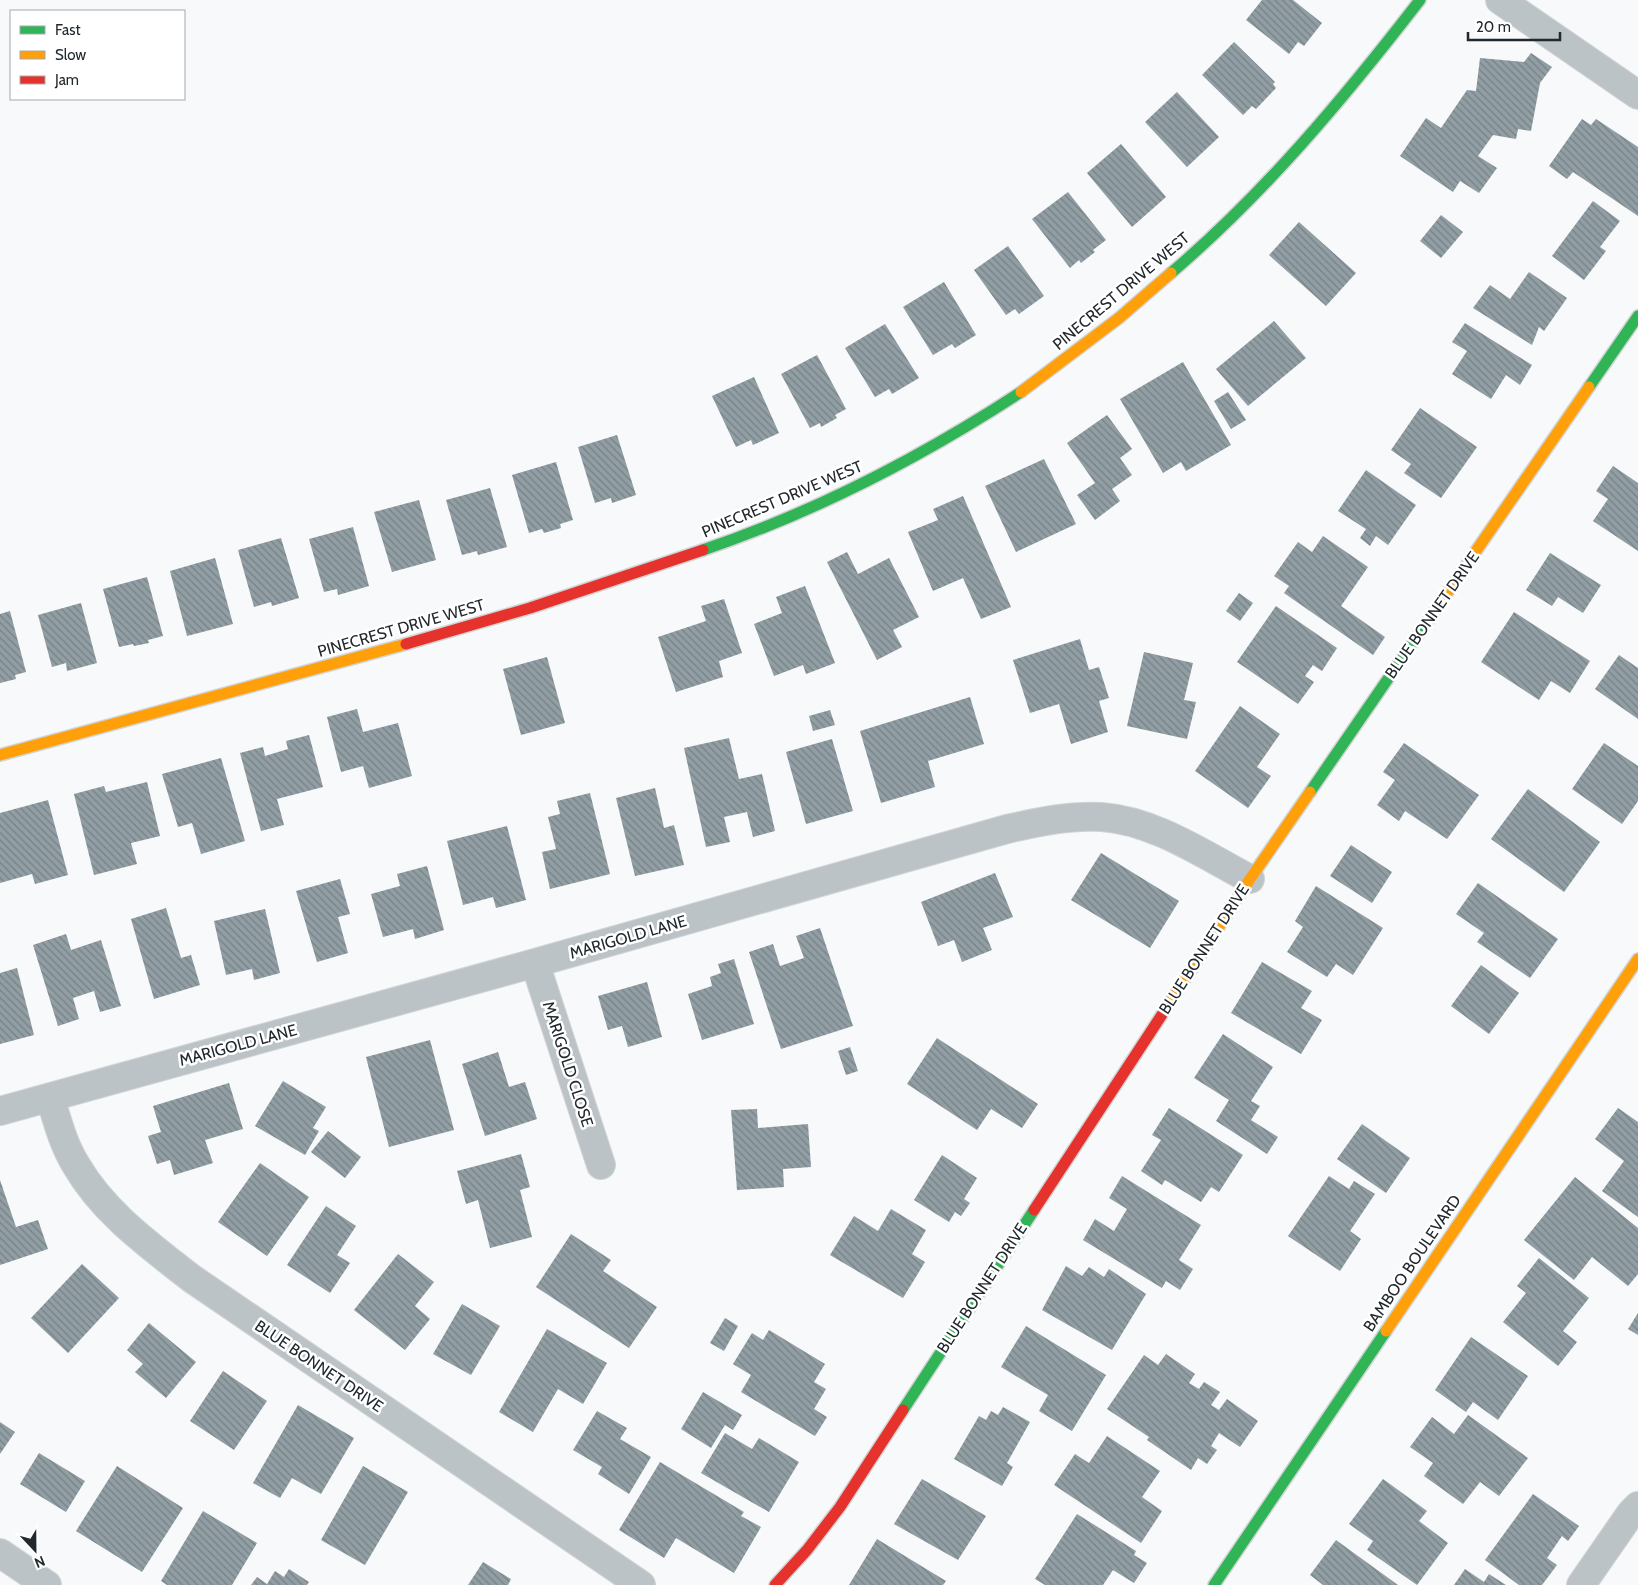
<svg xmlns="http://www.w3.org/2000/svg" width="1638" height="1585" viewBox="0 0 1638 1585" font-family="Cabin,sans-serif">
<defs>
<pattern id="building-back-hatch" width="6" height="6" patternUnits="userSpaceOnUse" patternTransform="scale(1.25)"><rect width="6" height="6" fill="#919ea4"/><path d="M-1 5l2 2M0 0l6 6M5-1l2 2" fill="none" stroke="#768186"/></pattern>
</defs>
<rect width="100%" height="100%" fill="#f7f9fb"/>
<!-- building -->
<path fill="url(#building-back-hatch)" d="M1262 0H1293L1322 23 1304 46 1298 42 1289 54 1246 20Z
M1234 42 1275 82 1273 84 1276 88 1256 109 1252 106 1243 115 1202 75Z
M1531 53 1552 67 1540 83 1531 131 1518 129 1516 139 1493 135 1478 156 1497 168 1479 193 1460 181 1453 192 1400 156 1426 118 1441 128 1467 90 1476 91 1480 58 1524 62Z
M1177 92 1219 137 1187 167 1145 122Z
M1582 119 1591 125 1596 119 1638 147V216L1573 172 1567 179 1549 166Z
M1121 144 1166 197 1132 227 1087 173Z
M1068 192 1106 240 1093 250 1095 252 1081 263 1079 260 1070 268 1032 219Z
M1593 201 1620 221 1600 247 1606 251 1584 280 1552 256Z
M1441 215 1463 232 1441 258 1420 241Z
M1299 222 1356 273 1326 306 1269 255Z
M1008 246 1044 296 1019 314 1015 309 1006 315 974 270Z
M1529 272 1567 298 1544 331 1539 327 1532 345 1473 308 1490 285 1510 299Z
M944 282 976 335 955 348 952 344 933 355 903 307Z
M1274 321 1306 358 1248 406 1216 369Z
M1465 323 1532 365 1520 385 1506 375 1491 399 1452 374 1467 351 1452 342Z
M885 324 919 378 892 394 889 389 875 397 845 348Z
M817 355 846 409 835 415 837 418 821 427 820 423 810 428 781 374Z
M1183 362 1231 445 1186 471 1181 462 1163 473 1120 399Z
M754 377 779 433 753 445 751 440 736 447 712 396Z
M1228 392 1246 420 1231 429 1214 401Z
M1420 408 1477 447 1441 498 1404 473 1411 464 1391 450Z
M1107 415 1132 449 1120 458 1132 475 1112 489 1120 501 1095 520 1077 495 1095 483 1067 443Z
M617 435 636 495 612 503 611 498 595 503 578 447Z
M1044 459 1076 524 1016 552 985 486Z
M556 462 573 520 560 524 561 528 544 533 542 529 529 533 512 475Z
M1613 466 1638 483V551L1593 521 1608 499 1596 491Z
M1366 470 1416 505 1388 545 1376 536 1370 546 1360 538 1366 529 1338 511Z
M490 488 507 547 478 555 477 551 462 555 446 500Z
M963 496 1011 607 981 619 963 578 933 591 908 532 938 520 933 509Z
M419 500 436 560 392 572 374 512Z
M353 527 369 586 338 595 337 589 324 592 309 539Z
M1323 536 1368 567 1341 606 1385 637 1373 655 1284 593 1289 586 1274 576 1298 542 1312 552Z
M281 538 299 598 272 606 271 602 254 607 238 550Z
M847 552 858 574 889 558 919 617 893 630 902 647 877 660 827 562Z
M1550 553 1601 585 1583 613 1558 597 1552 606 1526 590Z
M215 558 233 624 187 636 170 571Z
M147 577 163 636 148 640 149 643 134 646 133 644 119 647 103 589Z
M805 586 835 663 806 674 803 665 774 676 754 624 782 613 776 597Z
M1239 593 1253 603 1240 621 1226 611Z
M724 599 742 653 719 661 723 677 676 692 658 637 706 621 701 606Z
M81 603 97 663 67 671 66 663 52 667 38 615Z
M1276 606 1337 648 1322 671 1313 665 1305 676 1314 682 1298 704 1237 662Z
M10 611 26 672 15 675 16 679 0 683V614Z
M1514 612 1590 661 1570 693 1551 681 1539 700 1481 662Z
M1080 639 1089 670 1099 667 1109 698 1099 701 1108 732 1071 744 1059 704 1030 713 1013 660Z
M1144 652 1193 663 1184 700 1196 702 1187 739 1127 726Z
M1619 655 1638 668V719L1595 689Z
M547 657 565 723 521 735 503 669Z
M970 697 984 744 928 761 935 787 881 803 860 731Z
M1240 706 1280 734 1257 767 1271 776 1248 808 1195 771Z
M357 709 363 732 398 723 412 776 369 788 363 766 341 772 327 717Z
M830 710 835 725 813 731 809 716Z
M309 735 323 787 277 799 284 825 261 831 240 753 263 747 265 756 288 749 286 741Z
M729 738 739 779 762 774 775 831 753 837 747 812 724 817 730 842 706 847 684 748Z
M832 739 853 811 806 824 786 752Z
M1404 743 1479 795 1447 839 1405 811 1399 821 1377 805 1395 780 1383 772Z
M1604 743 1638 766V801L1622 824 1572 789Z
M221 758 245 841 201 854 192 823 178 827 162 774Z
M147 782 160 836 131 843 137 864 94 875 74 794 104 786 106 792Z
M655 788 664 828 674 825 684 865 635 876 616 798Z
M1528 789 1600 842 1564 892 1491 839Z
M590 793 610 874 550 889 542 852 556 849 548 817 560 814 557 801Z
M48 800 68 875 35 884 32 874 0 883V813Z
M507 826 526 900 496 908 493 897 463 905 447 841Z
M1351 845 1392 872 1372 903 1330 876Z
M1101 853 1179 901 1150 948 1071 900Z
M427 866 444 930 415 939 413 929 383 937 371 894 400 886 397 874Z
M995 873 1013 917 983 928 992 950 962 962 954 940 938 946 921 902Z
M340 879 350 914 338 917 348 953 317 962 296 891Z
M1478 883 1558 939 1530 978 1477 942 1484 933 1456 914Z
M1316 886 1383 928 1353 975 1336 964 1327 977 1287 952 1303 927 1295 921Z
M166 908 181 958 191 955 200 985 154 999 131 919Z
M265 909 280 973 254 980 252 969 226 975 214 921Z
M820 928 853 1026 781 1049 749 952 773 944 780 966 804 958 796 936Z
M66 934 71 950 101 940 121 1006 100 1012 94 991 73 998 79 1019 58 1026 33 945Z
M734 959 754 1024 702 1040 688 994 712 986 710 977 721 973 718 964Z
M1262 962 1312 991 1301 1008 1322 1020 1301 1054 1231 1013Z
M1481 965 1519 993 1489 1034 1451 1006Z
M17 968 34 1035 0 1044V973Z
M647 982 662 1037 628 1047 622 1026 608 1030 598 996Z
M1223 1034 1273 1067 1251 1101 1260 1106 1251 1120 1278 1137 1267 1154 1216 1121 1229 1100 1194 1078Z
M937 1038 1038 1104 1022 1128 991 1109 977 1130 907 1084Z
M430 1040 454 1130 389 1147 366 1057Z
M850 1047 858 1071 846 1075 838 1051Z
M498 1052 509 1087 525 1082 537 1119 485 1136 462 1064Z
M283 1081 326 1107 313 1128 319 1131 305 1155 255 1126Z
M229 1083 243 1129 205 1140 213 1163 174 1175 170 1160 157 1164 148 1136 161 1132 153 1106Z
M1169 1108 1243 1155 1219 1192 1211 1187 1201 1202 1165 1180 1162 1185 1141 1171 1161 1140 1152 1135Z
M1618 1108 1638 1122V1217L1602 1191 1624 1161 1595 1139Z
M757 1109 758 1128 808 1124 811 1167 783 1169 784 1187 737 1190 731 1110Z
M1362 1124 1410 1158 1386 1193 1337 1159Z
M328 1131 361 1157 345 1178 311 1152Z
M521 1154 530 1187 520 1190 532 1237 490 1248 478 1200 466 1204 457 1171Z
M942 1155 977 1178 964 1199 970 1203 961 1216 955 1212 949 1222 914 1200Z
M260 1163 309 1197 267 1256 218 1222Z
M1122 1176 1201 1225 1179 1260 1193 1269 1180 1290 1166 1281 1162 1288 1083 1240 1095 1219 1114 1231 1127 1209 1109 1198Z
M1329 1176 1349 1189 1354 1181 1375 1194 1350 1231 1361 1239 1340 1271 1288 1236Z
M1575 1177 1638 1228V1274L1628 1286 1592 1257 1574 1280 1524 1240Z
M0 1180 16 1227 38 1220 48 1249 0 1265Z
M326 1206 356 1226 337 1255 350 1263 330 1293 287 1265Z
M891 1209 926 1230 912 1254 925 1262 903 1298 830 1255 854 1216 878 1231Z
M571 1234 611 1260 603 1271 657 1307 629 1348 536 1287Z
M398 1254 434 1282 415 1306 430 1319 405 1350 354 1310Z
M1539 1258 1589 1298 1563 1331 1577 1342 1558 1366 1503 1322 1526 1293 1517 1286Z
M82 1264 119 1298 68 1353 31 1318Z
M1066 1266 1082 1276 1089 1267 1104 1277 1109 1269 1146 1294 1112 1350 1042 1310Z
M462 1304 500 1326 471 1375 433 1354Z
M1638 1313V1335L1628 1329Z
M725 1318 738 1326 724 1351 710 1343Z
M149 1323 196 1362 166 1398 135 1372 143 1364 127 1350Z
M1026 1326 1106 1375 1072 1431 1039 1411 1048 1395 1001 1367Z
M547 1329 607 1363 583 1404 558 1389 533 1432 499 1412Z
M769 1330 825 1364 814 1382 826 1389 814 1409 827 1417 815 1436 741 1392 751 1375 733 1364 752 1333 763 1340Z
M1471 1337 1528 1376 1498 1420 1473 1402 1466 1412 1435 1390Z
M1166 1354 1195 1374 1189 1383 1199 1389 1204 1382 1220 1392 1211 1405 1219 1410 1227 1399 1258 1421 1240 1447 1219 1433 1211 1446 1217 1450 1207 1464 1198 1458 1191 1470 1147 1440 1149 1437 1107 1409 1144 1355 1158 1365Z
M223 1371 267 1401 234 1450 190 1421Z
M703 1392 742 1415 733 1430 725 1425 711 1448 681 1429Z
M298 1405 354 1438 321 1494 292 1478 280 1498 253 1483Z
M1003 1407 1030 1422 1007 1463 1013 1467 1002 1486 954 1459 979 1416 986 1420 991 1411 998 1415Z
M597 1411 627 1428 620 1439 651 1457 629 1494 598 1474 602 1467 573 1450Z
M1468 1415 1528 1458 1499 1496 1480 1482 1463 1504 1424 1476 1433 1463 1410 1447 1432 1417 1454 1434Z
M0 1422 15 1432 0 1454Z
M725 1433 752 1449 759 1438 799 1462 769 1512 701 1473Z
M1107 1436 1160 1471 1142 1497 1162 1511 1141 1543 1054 1485 1075 1454 1089 1463Z
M39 1453 85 1481 66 1512 20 1484Z
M660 1462 744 1512 741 1516 761 1527 734 1573 676 1538 664 1558 619 1530Z
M117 1466 183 1508 142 1572 76 1531Z
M363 1466 408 1492 365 1565 321 1540Z
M922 1479 986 1516 958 1560 894 1524Z
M1383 1479 1427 1511 1419 1521 1448 1543 1417 1585 1367 1550 1373 1541 1349 1524Z
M1533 1494 1579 1526 1568 1541 1562 1536 1547 1558 1557 1565 1542 1585H1519L1485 1560Z
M203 1511 257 1543 232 1585H167L161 1581Z
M1077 1514 1136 1551 1134 1555 1147 1563 1134 1583 1113 1570 1103 1585H1045L1035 1579Z
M877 1539 946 1581 943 1585H849Z
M1336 1540 1398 1585H1323L1310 1575Z
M483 1562 511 1579 508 1585H468Z
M289 1569 309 1582 307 1585H251L257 1577 267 1584 275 1571 284 1577Z
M1465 1569 1484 1582 1489 1574 1506 1585H1454Z"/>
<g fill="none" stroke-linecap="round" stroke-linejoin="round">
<defs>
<path id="street" d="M1500 0 1638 95
M535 963 601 1165
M50 1097C57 1120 63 1144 76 1165 103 1212 149 1245 191 1278L641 1585
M0 1111 535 963 1007 829C1038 822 1070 815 1102 817 1155 821 1204 855 1250 879
M0 1553 47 1585
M1581 1585 1631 1513 1638 1506"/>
<path id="fast" d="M1171 273C1265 193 1345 97 1420 0
M1589 387 1638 316
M703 550C815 512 923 456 1021 392
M1310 792 1445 596
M903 1410 1034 1210
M1214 1585 1386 1331"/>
<path id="slow" d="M1021 392 1119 318 1171 273
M1445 596 1589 387
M0 755 406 644
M1165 1010 1250 879 1310 792
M1386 1331 1638 959"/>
<path id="jam" d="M406 644 530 608 703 550
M1034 1210 1165 1010
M775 1585 807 1550 840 1507 903 1410"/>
</defs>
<!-- street casing -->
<use href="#street" stroke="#d1d4d5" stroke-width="30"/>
<!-- fast casing -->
<use href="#fast" stroke="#d1d4d5" stroke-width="14"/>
<!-- slow casing -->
<use href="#slow" stroke="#d1d4d5" stroke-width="14"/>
<!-- jam casing -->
<use href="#jam" stroke="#d1d4d5" stroke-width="14"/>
<!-- street -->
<use href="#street" stroke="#bbc3c6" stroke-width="28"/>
<!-- fast -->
<use href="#fast" stroke="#30b455" stroke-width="11"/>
<!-- slow -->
<use href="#slow" stroke="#ff9f0a" stroke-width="11"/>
<!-- jam -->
<use href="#jam" stroke="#e5322d" stroke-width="11"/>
</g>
<g text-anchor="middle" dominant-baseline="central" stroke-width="5" stroke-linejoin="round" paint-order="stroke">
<!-- street labels -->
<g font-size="16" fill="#21292e" stroke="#fff">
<text transform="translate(1121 291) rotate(-40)">PINECREST DRIVE WEST</text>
<text transform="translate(782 499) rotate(-23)">PINECREST DRIVE WEST</text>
<text transform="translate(1432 615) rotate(-55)">BLUE BONNET DRIVE</text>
<text transform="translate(401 628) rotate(-16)">PINECREST DRIVE WEST</text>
<text transform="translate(628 937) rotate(-16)">MARIGOLD LANE</text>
<text transform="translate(1204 949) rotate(-57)">BLUE BONNET DRIVE</text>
<text transform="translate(238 1045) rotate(-15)">MARIGOLD LANE</text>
<text transform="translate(568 1064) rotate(72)">MARIGOLD CLOSE</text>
<text transform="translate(1412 1263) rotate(-56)">BAMBOO BOULEVARD</text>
<text transform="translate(982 1288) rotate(-57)">BLUE BONNET DRIVE</text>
<text transform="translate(319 1366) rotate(34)">BLUE BONNET DRIVE</text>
</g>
</g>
<!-- legend -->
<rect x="10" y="10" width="175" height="90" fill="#ffffff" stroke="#a6a9ab"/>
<rect x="20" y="26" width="25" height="8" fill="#30b455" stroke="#a6a9ab"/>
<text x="55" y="35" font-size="15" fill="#21292e">Fast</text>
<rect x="20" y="51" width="25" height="8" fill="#ff9f0a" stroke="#a6a9ab"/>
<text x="55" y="60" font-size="15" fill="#21292e">Slow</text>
<rect x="20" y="76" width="25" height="8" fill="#e5322d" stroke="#a6a9ab"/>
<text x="55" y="85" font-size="15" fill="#21292e">Jam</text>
<!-- north arrow -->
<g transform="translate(35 1550) rotate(158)" stroke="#ffffff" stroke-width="4" paint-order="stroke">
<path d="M0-4L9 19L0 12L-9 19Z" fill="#21292e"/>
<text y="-8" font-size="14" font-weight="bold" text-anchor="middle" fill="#21292e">N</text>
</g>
<!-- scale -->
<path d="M1468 32v8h92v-8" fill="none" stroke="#21292e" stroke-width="2.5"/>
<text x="1476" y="32" font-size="15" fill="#21292e" stroke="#ffffff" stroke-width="4" paint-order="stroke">20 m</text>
</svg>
